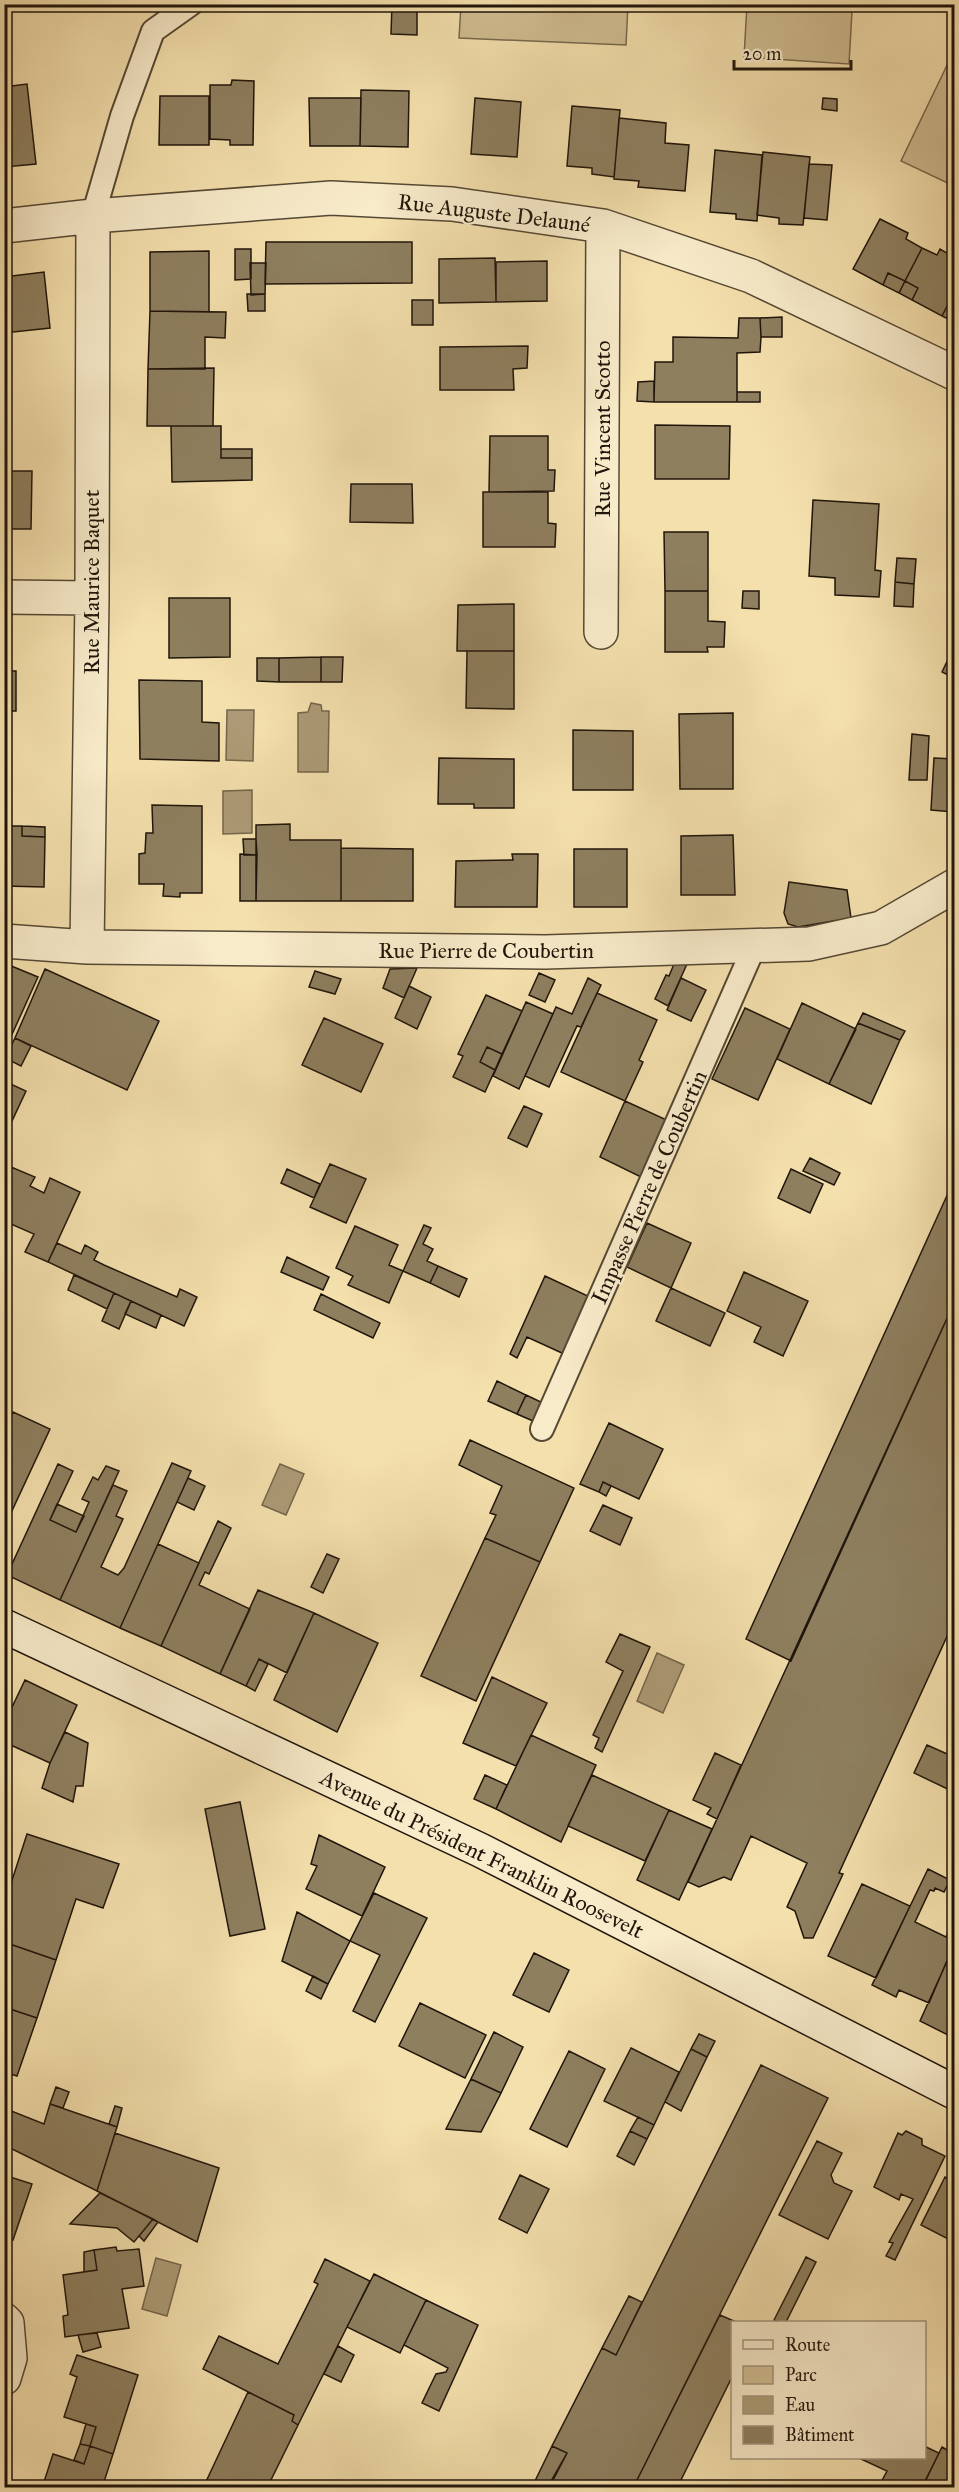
<svg xmlns="http://www.w3.org/2000/svg" width="959" height="2492" viewBox="0 0 959 2492" font-family="'IM FELL Great Primer',serif">
<rect width="100%" height="100%" fill="#f4e0ad"/>
<filter id="stains"><feTurbulence type="fractalNoise" baseFrequency=".00333" numOctaves="4"/><feColorMatrix values="0 0 0 0 .2 0 0 0 0 .09 0 0 0 0 .02 0 0 0 .5 -.17"/></filter>
<radialGradient id="worn" r=".72"><stop offset=".6" stop-color="#630" stop-opacity="0"/><stop offset="1" stop-color="#630" stop-opacity=".3"/></radialGradient>
<!-- green -->
<path fill="#d0bd91" stroke="#78694e" stroke-width="1.5" d="M461 5H628L626 45 459 38Z
M747 5 852 11 849 64 744 57Z
M951 57 954 58V186L901 161Z"/>
<!-- water -->
<path fill="#ac9b76" stroke="#74654b" stroke-width="1.5" d="M311 703 321 705 322 711H329L328 772H298V713L308 712Z
M227 710H254L253 761 226 760Z
M252 790V833L223 834V791Z
M280 1464 304 1474 286 1515 262 1505Z
M657 1653 684 1665 663 1713 637 1701Z
M156 2258 181 2265 167 2316 142 2309Z"/>
<!-- building -->
<path fill="#8e7f5f" stroke="#20150b" stroke-width="1.5" d="M392 4H417V35L391 34Z
M232 80 254 81 253 145H230V140L210 139V85H231Z
M27 84 36 164 4 167V87Z
M361 90 409 91 408 147 360 146Z
M160 96H209V145H159Z
M309 98H361L360 146H310Z
M475 98 521 102 517 157 471 154Z
M823 98 837 99V111L822 109Z
M572 106 620 110 614 177 592 174V168L567 166Z
M619 118 666 123 665 143 689 145 685 191 638 187 639 181 614 179Z
M715 150 762 155 757 221 736 219V214L710 212Z
M763 152 810 157 803 225 779 224V218L757 215Z
M809 164 832 165 827 220 804 218Z
M880 219 908 233 906 239 922 248 905 281 888 273 883 285 853 269Z
M266 242H412V283L265 284Z
M922 248 937 255 940 249 954 257V293L942 316 912 300 918 288 905 281Z
M235 249H251V279L235 280Z
M209 251V312L150 311V252Z
M495 258 496 302 439 303V259Z
M547 261V301L496 302V262Z
M250 263H266L265 294 251 295Z
M44 272 50 328 4 333V277Z
M888 273 905 281 899 293 883 285Z
M905 281 918 288 912 300 899 293Z
M954 293V322L942 316Z
M247 294H265V311H248Z
M412 300H433V325H412Z
M150 311 226 312 225 338 205 337V369H148Z
M782 317V337H761L760 318Z
M739 318H760L761 337 760 352 737 353V402H654L655 362H673V337L738 338Z
M528 346 527 368 513 369 514 390H440V347Z
M214 368 213 426H147L148 369Z
M654 381V402L637 401 638 382Z
M737 392H760V402H737Z
M655 425 730 426 729 479H655Z
M171 426H221V458H252V480L172 482Z
M490 436H548V470H555L554 491 489 492Z
M221 449H252V458H221Z
M4 471H32L31 529H4Z
M351 484H412L413 523 350 522Z
M483 492H548V523L556 524 555 547H483Z
M813 500 879 504 875 570 881 571 879 597 835 595V578L809 576Z
M664 532H708V591H665Z
M897 558 916 559 914 584 895 582Z
M895 582 914 584 913 607 894 606Z
M665 591H708V621L725 622 724 647H707L708 652H665Z
M743 591H759V609L742 608Z
M169 598H230V657L169 658Z
M514 604V651H457L458 605Z
M954 647V678L942 672Z
M467 651H514V709L466 708Z
M321 657H343L342 682H321Z
M321 657V682H279V658Z
M257 658H279V682L257 681Z
M4 671H16V711H4Z
M139 680 202 681V722L219 723V761L140 759Z
M733 713V789H680L679 714Z
M573 730 633 731V790H573Z
M912 734 929 736 927 780H909Z
M439 758 514 759V808H474V804H438Z
M934 758 954 759V812L931 810Z
M152 805 202 806V893H180V897L163 896 164 884H139V854L145 853 146 833H153Z
M290 824V840H341V901H256V825Z
M4 826H22V836L45 837 44 887 4 886Z
M22 826 45 827V837L22 836Z
M733 835 735 895H681V836Z
M243 839H256L257 855H244Z
M341 848 413 849V901H341Z
M574 849H627V907H574Z
M240 854 257 855 256 901H240Z
M512 854H538L537 907H455L456 861 513 860Z
M789 882 847 890 851 918 798 927 788 924 784 913Z
M4 963 38 977 4 1052Z
M674 964H687L668 1006 655 999 666 975 669 976Z
M417 968 404 998 383 988 390 969Z
M45 969 159 1021 127 1090 15 1038Z
M315 971 341 979 335 994 309 987Z
M539 973 555 980 545 1002 529 995Z
M588 978 601 985 581 1027 577 1026 549 1087 525 1076 556 1007 572 1014Z
M681 978 706 990 691 1021 667 1010Z
M409 986 431 997 417 1029 395 1018Z
M597 993 657 1020 639 1060 643 1062 625 1101 561 1072Z
M486 995 522 1011 502 1054 487 1047 480 1062 495 1070 485 1092 453 1077 463 1056 458 1054Z
M526 1002 553 1014 519 1089 493 1076Z
M802 1003 856 1029 829 1084 777 1059Z
M745 1008 790 1029 758 1100 712 1079Z
M863 1013 905 1031 900 1040 858 1023Z
M324 1018 383 1044 361 1092 302 1065Z
M858 1023 900 1040 871 1104 829 1084Z
M15 1038 31 1046 21 1066 5 1058Z
M487 1047 502 1054 495 1070 480 1062Z
M4 1081 26 1091 11 1123 4 1121Z
M625 1101 669 1121 643 1178 600 1157Z
M524 1106 542 1114 527 1147 508 1138Z
M810 1158 840 1173 834 1185 803 1171Z
M330 1164 366 1179 346 1223 310 1207Z
M11 1167 35 1177 30 1186 44 1193 50 1178 80 1192 48 1262 25 1252 34 1234 4 1221V1179Z
M287 1169 320 1184 314 1198 281 1183Z
M791 1169 823 1184 810 1213 778 1198Z
M954 1180V1303L791 1661 746 1639Z
M647 1223 691 1243 671 1288 627 1267Z
M424 1225 431 1228 423 1244 433 1249 427 1261 438 1266 430 1283 403 1271Z
M355 1226 398 1245 389 1265 403 1271 389 1303 348 1285 353 1276 336 1268Z
M57 1243 81 1254 85 1245 98 1252 94 1260 104 1265 177 1297 180 1289 197 1297 184 1326 48 1262Z
M287 1257 329 1277 323 1290 281 1272Z
M438 1266 467 1279 459 1297 430 1283Z
M744 1272 808 1301 783 1356 754 1342 761 1327 727 1311Z
M74 1275 114 1293 107 1309 68 1290Z
M545 1276 590 1297 564 1354 527 1337 517 1358 510 1354Z
M671 1288 725 1313 710 1346 656 1321Z
M114 1293 131 1301 119 1329 102 1321Z
M321 1294 380 1323 373 1338 314 1310Z
M131 1301 161 1315 156 1328 125 1314Z
M954 1303V1621L839 1873 843 1874 813 1938H804L795 1911 787 1907 807 1863 751 1836 731 1880 724 1877 699 1887 688 1882Z
M497 1381 526 1395 517 1414 488 1401Z
M526 1395 541 1402 533 1421 517 1414Z
M13 1412 50 1429 4 1528V1430Z
M609 1423 663 1449 639 1499 603 1482 599 1492 580 1484Z
M470 1440 574 1488 540 1562 485 1538 496 1515 490 1513 502 1486 459 1465Z
M172 1463 191 1471 120 1628 60 1600 113 1485 127 1491 116 1516 123 1519 101 1567 118 1575 124 1568Z
M58 1464 73 1471 50 1520 76 1532 89 1502 82 1499 93 1477 98 1480 106 1466 119 1471 60 1600 7 1575Z
M188 1478 205 1486 194 1510 177 1502Z
M603 1482 611 1486 606 1496 599 1492Z
M57 1504 84 1516 76 1532 50 1520Z
M603 1505 632 1518 620 1545 590 1531Z
M218 1521 231 1528 209 1574 205 1572 199 1585 250 1609 220 1674 161 1646Z
M485 1538 540 1562 476 1701 421 1676Z
M158 1544 199 1563 161 1646 120 1628Z
M327 1554 339 1559 323 1593 311 1587Z
M258 1590 314 1613 287 1673 259 1659 246 1686 220 1674Z
M314 1613 378 1643 337 1732 274 1700Z
M620 1634 650 1647 602 1752 595 1748 599 1738 593 1735 623 1671 606 1662Z
M259 1659 268 1664 255 1691 246 1686Z
M492 1677 547 1703 516 1766 463 1743Z
M25 1680 77 1705 50 1763 4 1742V1724Z
M65 1732 88 1743 83 1786H76L73 1802 42 1788 50 1763Z
M531 1735 596 1765 561 1842 496 1809Z
M927 1745 954 1757V1792L914 1773Z
M715 1753 741 1765 717 1819 707 1814 711 1808 693 1800Z
M485 1775 507 1785 496 1809 474 1799Z
M592 1775 669 1810 645 1861 568 1826Z
M240 1802 265 1929 230 1936 205 1809Z
M669 1810 712 1829 679 1900 637 1880Z
M27 1834 119 1864 103 1908 76 1899 56 1960 4 1942V1905Z
M319 1835 385 1867 362 1916 306 1889 317 1866 311 1864Z
M928 1869 950 1880 944 1892 935 1888 934 1891 930 1890 915 1922 946 1937 954 1920V1944L929 2003 899 1990 896 1997 872 1985Z
M862 1884 910 1906 876 1978 828 1956Z
M374 1893 427 1918 375 2022 353 2011 380 1955 350 1941Z
M297 1912 350 1941 328 1984 282 1961Z
M4 1942 56 1960 37 2018 4 2007Z
M954 1946V2027L950 2036 920 2021Z
M534 1953 569 1970 549 2012 513 1995Z
M313 1976 328 1984 321 1999 306 1991Z
M420 2003 486 2035 465 2078 399 2046Z
M4 2007 37 2018 17 2076 4 2072Z
M494 2032 523 2047 501 2093 471 2079Z
M699 2034 715 2041 707 2057 691 2049Z
M631 2048 679 2072 654 2125 604 2101Z
M691 2049 707 2057 681 2111 665 2102Z
M569 2051 605 2069 567 2147 530 2129Z
M761 2065 828 2098 633 2488H549L567 2453 552 2446 602 2348 616 2355Z
M471 2079 501 2093 481 2132 446 2129Z
M56 2087 69 2092 63 2108 50 2104Z
M50 2104 117 2127 97 2191 4 2145V2108L44 2124Z
M115 2106 122 2108 117 2127 109 2124Z
M638 2117 654 2125 647 2139 630 2131Z
M630 2131 647 2139 634 2165 617 2156Z
M906 2131 922 2139V2145L945 2156 895 2260 886 2256 893 2243 889 2242 913 2199 901 2194 899 2200 874 2187 898 2133 902 2135Z
M115 2133 219 2168 197 2242 97 2191Z
M817 2141 842 2153 831 2175 834 2183 852 2191 828 2239 779 2215Z
M4 2175 32 2184 13 2240 4 2238Z
M520 2175 549 2189 527 2233 499 2219Z
M945 2177 954 2182V2242L921 2225Z
M100 2193 153 2219 134 2242 117 2228 70 2224Z
M153 2219 158 2222 144 2241 139 2236Z
M116 2247 117 2251 139 2249 144 2286 122 2289 129 2328 65 2337 63 2316 68 2315 63 2275 97 2270 94 2250Z
M94 2250 97 2270 84 2272V2252Z
M806 2257 816 2262 786 2322H779L774 2320Z
M325 2259 370 2281 298 2425 292 2421 294 2415 203 2369 219 2336 278 2364 318 2284 314 2282Z
M374 2274 426 2300 400 2353 347 2327Z
M629 2296 642 2302 616 2355 602 2348Z
M426 2300 478 2325 439 2411 422 2403 436 2374 446 2372 448 2368 404 2345Z
M720 2315 736 2322H732V2377L677 2488H633Z
M97 2333 101 2347 83 2352 78 2335Z
M338 2346 354 2355 341 2382 324 2374Z
M77 2355 138 2375 113 2454 90 2446 96 2427 64 2417 77 2377 70 2374Z
M248 2392 294 2415 292 2421 298 2425 267 2488H203Z
M86 2424 96 2427 90 2446 80 2444Z
M80 2444 90 2446 84 2464 74 2460Z
M90 2446 113 2454 102 2488H42L53 2454 84 2464Z
M552 2446 567 2453 547 2488 535 2481Z
M924 2446 939 2453 922 2488H878L887 2471 859 2458H924Z
M942 2447 954 2454V2488H927L923 2485Z"/>
<g fill="none" stroke-linecap="round" stroke-linejoin="round">
<defs>
<path id="service" d="M93 216 122 116 153 31 191 4
M542 1429 755 945"/>
<path id="minor" d="M4 226 93 216 331 198 452 204 603 226 751 276 954 373
M4 597 92 598
M601 632 603 226
M4 941 87 947 545 952 809 944 881 928 954 886
M87 947 92 598 93 216
M4 2320 7 2323 10 2358 4 2378"/>
<path id="secondary" d="M4 1626 480 1850 954 2092"/>
</defs>
<!-- service casing -->
<use href="#service" stroke="#554834" stroke-width="26"/>
<!-- minor casing -->
<use href="#minor" stroke="#554834" stroke-width="36"/>
<!-- secondary casing -->
<use href="#secondary" stroke="#20150b" stroke-width="36"/>
<!-- service -->
<use href="#service" stroke="#f8ebca" stroke-width="22"/>
<!-- minor -->
<use href="#minor" stroke="#f8ebca" stroke-width="33"/>
<!-- secondary -->
<use href="#secondary" stroke="#f8ebca" stroke-width="33"/>
</g>
<g text-anchor="middle" dominant-baseline="central" stroke-width="4.5" stroke-linejoin="round" paint-order="stroke">
<!-- street labels -->
<g font-size="22" fill="#20150b" stroke="#f8ebca">
<text transform="translate(494 213) rotate(7)">Rue Auguste Delauné</text>
<text transform="translate(602 429) rotate(-90)">Rue Vincent Scotto</text>
<text transform="translate(91 582) rotate(-90)">Rue Maurice Baquet</text>
<text x="486" y="950">Rue Pierre de Coubertin</text>
<text transform="translate(649 1187) rotate(-66)">Impasse Pierre de Coubertin</text>
<text transform="translate(482 1854) rotate(26)">Avenue du Président Franklin Roosevelt</text>
</g>
</g>
<!-- margin -->
<rect width="959" height="2492" fill="none" stroke="#f4e0ad" stroke-width="24"/>
<rect x="6" y="6" width="947" height="2480" fill="none" stroke="#20150b" stroke-width="3"/>
<rect x="12" y="12" width="935" height="2468" fill="none" stroke="#20150b" stroke-width="1.5"/>
<!-- legend -->
<rect x="731" y="2321" width="195" height="138" fill="#f8ebca" stroke="#a2957e" stroke-width="1.5"/>
<rect x="743" y="2340" width="30" height="9" fill="#f8ebca" stroke="#a2957e" stroke-width="1.5"/>
<text x="785" y="2351" font-size="18" fill="#20150b">Route</text>
<rect x="743" y="2366" width="30" height="18" fill="#d0bd91" stroke="#a2957e" stroke-width="1.5"/>
<text x="785" y="2381" font-size="18" fill="#20150b">Parc</text>
<rect x="743" y="2396" width="30" height="18" fill="#ac9b76" stroke="#a2957e" stroke-width="1.5"/>
<text x="785" y="2411" font-size="18" fill="#20150b">Eau</text>
<rect x="743" y="2426" width="30" height="18" fill="#8e7f5f" stroke="#a2957e" stroke-width="1.5"/>
<text x="785" y="2441" font-size="18" fill="#20150b">Bâtiment</text>
<!-- scale -->
<path d="M734 60v9h117v-9" fill="none" stroke="#20150b" stroke-width="3"/>
<text x="743" y="60" font-size="18" fill="#20150b" stroke="#f8ebca" stroke-width="4.5" paint-order="stroke">20 m</text>
<rect width="100%" height="100%" filter="url(#stains)"/>
<rect width="100%" height="100%" fill="url(#worn)"/>
</svg>
